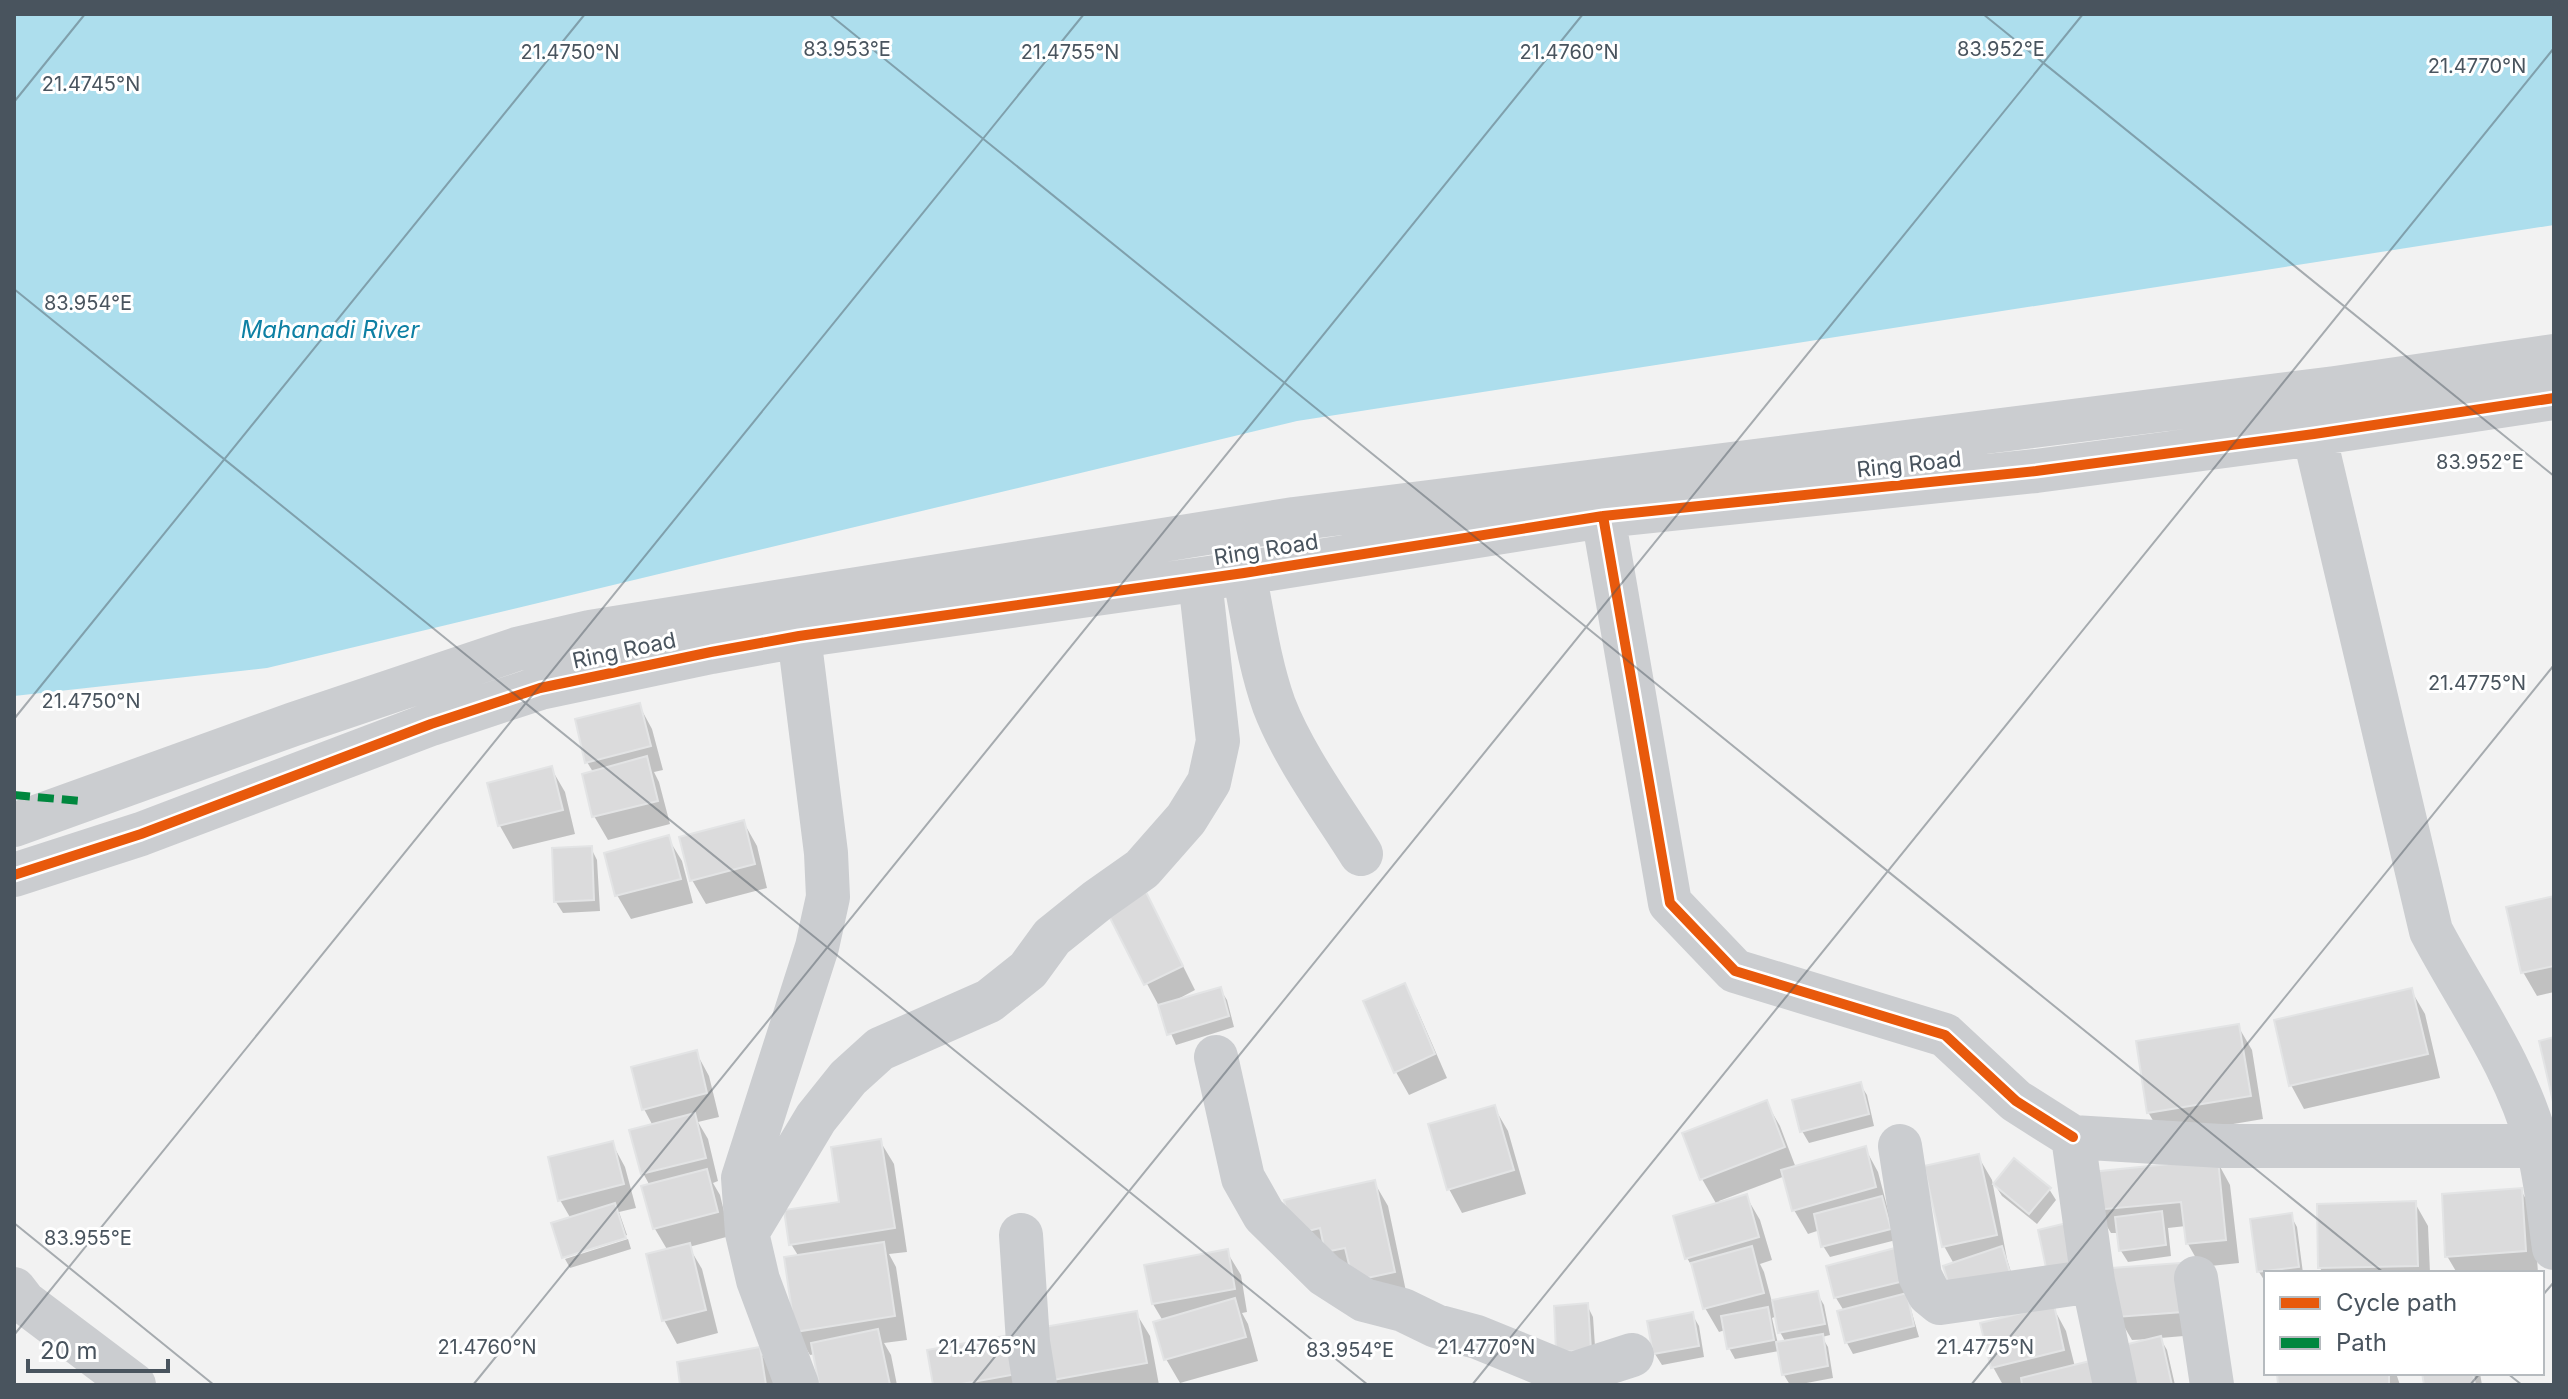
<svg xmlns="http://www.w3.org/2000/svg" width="2568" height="1399" viewBox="0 0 2568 1399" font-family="Inter,sans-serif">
<rect width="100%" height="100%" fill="#f2f2f2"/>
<!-- water -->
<path fill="#addeed" d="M14 14H2554V225L1297 421 267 668 14 696Z"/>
<!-- shadow -->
<path fill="#0003" fill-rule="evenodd" d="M639 705 652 729 663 770 654 772 659 782 670 824 608 840 594 816 593 772 587 762Z
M551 768 565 792 575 834 513 849 500 826 490 784Z
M744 823 757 846 767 888 706 904 692 880Z
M668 838 682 861 693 903 631 919 617 895Z
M591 848 597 860 600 911 563 913 556 902Z
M2554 898V992L2537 996 2523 972Z
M1109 913 1159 918 1195 990 1176 1000 1177 1002 1220 989 1227 1000 1234 1027 1176 1045 1160 1008Z
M1404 986 1417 1009 1447 1078 1409 1095 1396 1072Z
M2411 990 2425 1014 2440 1078 2304 1109 2291 1085Z
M2238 1026 2252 1050 2263 1119 2162 1136 2148 1112Z
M696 1052 709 1076 719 1117 698 1122 708 1139 718 1181 713 1183 720 1195 730 1236 689 1247 702 1269 718 1333 677 1344 664 1320 668 1251 655 1229 644 1187 650 1186 643 1173 653 1126 644 1109Z
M1860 1084 1867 1095 1874 1126 1809 1143 1802 1131Z
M1766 1102 1780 1126 1796 1168 1865 1148 1878 1172 1896 1240 1830 1257 1823 1246 1820 1230 1808 1234 1794 1210 1785 1176 1719 1201 1720 1204 1746 1196 1760 1220 1772 1260 1760 1264 1764 1272 1772 1302 1817 1293 1824 1305 1830 1335 1822 1337 1828 1347 1833 1378 1796 1385H1790L1784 1375 1779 1351 1735 1359 1729 1348 1725 1330 1719 1332 1705 1308 1696 1273 1687 1258 1717 1205 1702 1179ZM1777 1316 1780 1332 1786 1343 1778 1344 1772 1318Z
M1494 1107 1508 1131 1526 1194 1462 1213 1449 1189Z
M880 1141 894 1164 907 1252 889 1254 896 1267 907 1340 884 1343 891 1355 897 1385H821L815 1354 810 1355 796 1331 799 1257 791 1244 841 1203Z
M612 1143 625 1167 636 1208 619 1212 627 1235 563 1255 571 1219 560 1200Z
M1978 1156 1992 1180 2007 1259 2016 1288 1954 1264 1944 1246Z
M2217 1161 2230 1185 2239 1263 2201 1267 2188 1244 2186 1226 2168 1228 2171 1256 2128 1262 2121 1251 2119 1233H2111L2097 1210Z
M1374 1182 1388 1206 1407 1296 1355 1281 1294 1234Z
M1995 1185 2049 1189 2056 1200 2037 1224 2002 1196Z
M2521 1190 2534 1214 2538 1273H2457L2447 1256Z
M2415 1203 2428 1226 2430 1273H2323L2320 1268Z
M2291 1216 2297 1227 2303 1273H2266V1283L2259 1272Z
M628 1239 631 1249 570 1268 565 1259Z
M1894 1251 1919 1337 1853 1354 1847 1343 1844 1311 1836 1298 1828 1267Z
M1227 1252 1241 1275 1247 1312 1242 1313 1248 1324 1258 1361 1180 1383 1166 1359 1156 1323 1163 1321 1153 1304Z
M2179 1265 2196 1335 2160 1338 2167 1350 2175 1385H2127L2150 1341V1339L2132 1340 2118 1316Z
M1587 1305 1593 1317 1596 1361 1565 1363Z
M2053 1307 2066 1331 2075 1367 2106 1385H2003L1993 1367Z
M1136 1313 1150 1336 1159 1385H1052L1049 1381Z
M1692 1314 1699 1326 1704 1357 1662 1365 1655 1354 1649 1323Z
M1009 1337 1027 1385H935Z
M759 1349 772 1373 774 1385H682Z
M2279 1373H2396L2400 1385H2280Z
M2424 1373H2480L2482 1385H2426Z"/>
<!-- building -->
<path fill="#dbdbdc" stroke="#e3e4e5" stroke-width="2" d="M640 703 651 746 585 763 575 719Z
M647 756 658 801 592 817 582 774Z
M552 766 563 810 498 826 487 783Z
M744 820 755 864 690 881 679 837Z
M669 835 681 879 615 896 604 853Z
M592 846 594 900 554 902 552 848Z
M1146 892 1183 966 1144 985 1107 912Z
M2554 896V966L2521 973 2506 907Z
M1405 983 1435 1054 1394 1073 1363 1001Z
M1221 987 1229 1016 1167 1035 1158 1005Z
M2412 988 2428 1054 2289 1086 2274 1020Z
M2239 1024 2251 1096 2147 1113 2136 1041Z
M2554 1037V1106L2539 1041Z
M697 1050 707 1093 642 1110 631 1067Z
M1861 1082 1869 1114 1800 1132 1792 1100Z
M1767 1100 1785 1147 1700 1180 1682 1133Z
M1495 1105 1514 1170 1447 1190 1428 1124Z
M695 1113 706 1158 641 1174 629 1130Z
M881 1139 895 1228 789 1245 784 1210 839 1202 831 1147Z
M613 1141 624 1184 558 1201 548 1157Z
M1866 1146 1876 1187 1792 1211 1781 1170Z
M1979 1154 1997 1235 1942 1247 1924 1166Z
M2014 1158 2051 1188 2029 1214 1993 1184Z
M2218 1159 2226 1240 2186 1244 2181 1202 2095 1210 2091 1172Z
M707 1169 718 1212 653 1229 641 1186Z
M1375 1180 1395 1272 1353 1281 1345 1248 1325 1252 1320 1228 1292 1235 1284 1200Z
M2522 1188 2526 1251 2445 1257 2442 1194Z
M1747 1194 1759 1237 1685 1259 1673 1216Z
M1882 1196 1891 1229 1821 1247 1814 1214Z
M2416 1201 2418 1266 2318 1268 2317 1204Z
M615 1203 626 1238 562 1258 551 1223Z
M2162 1211 2166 1245 2119 1251 2115 1217Z
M2292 1213 2299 1267 2257 1272 2250 1219Z
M2071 1222 2081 1268 2048 1277 2038 1230Z
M884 1242 895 1316 795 1332 784 1257Z
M690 1243 706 1310 662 1321 646 1254Z
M1752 1246 1764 1293 1703 1309 1691 1263Z
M2002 1246 2011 1276 1952 1295 1943 1266Z
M1895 1248 1904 1281 1834 1298 1826 1266Z
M1228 1249 1235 1289 1152 1304 1144 1265Z
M2180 1263 2183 1312 2116 1317 2112 1268Z
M1818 1291 1825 1324 1778 1333 1772 1300Z
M1907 1293 1914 1326 1845 1343 1837 1311Z
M1235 1298 1246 1337 1164 1360 1153 1322Z
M1588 1303 1591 1350 1556 1352 1554 1306Z
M2054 1305 2064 1350 1991 1368 1980 1323Z
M1768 1307 1774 1340 1727 1349 1721 1316Z
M1137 1311 1147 1363 1047 1381 1038 1328Z
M1693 1312 1699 1346 1653 1354 1647 1321Z
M878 1329 890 1385H819L811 1343Z
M1823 1334 1828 1366 1782 1375 1776 1342Z
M1010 1335 1017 1374 956 1385H933L927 1350Z
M2161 1336 2172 1385H2125L2116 1347Z
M760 1347 766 1385H680L677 1362Z
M2094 1360 2100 1385H2022L2021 1378Z
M2277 1373H2389V1385H2278Z
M2422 1373H2473L2475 1385H2424Z"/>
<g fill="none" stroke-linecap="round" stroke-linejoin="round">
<!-- minor -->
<path stroke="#cbcdd0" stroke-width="44" d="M2314 434 2431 931C2468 1001 2516 1066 2537 1144 2546 1177 2549 1214 2554 1248
M1603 516 1670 903 1735 971 1945 1035 2016 1101 2073 1137
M1244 573C1253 617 1259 663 1274 705 1293 755 1332 808 1361 854
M14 825 294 724 517 649 590 632 1294 519 2335 388 2554 356
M14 875 141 834 431 724 540 688 711 652 799 636 1244 573 1603 516 2036 471 2314 434 2554 398
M1216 1057 1243 1178 1264 1215 1325 1275 1364 1300 1403 1310 1436 1326 1477 1337 1570 1375
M1900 1146 1920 1276 1929 1294 1940 1303 2093 1281
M747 1233 816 1118 848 1078 880 1049 989 1001 1028 970 1052 937 1098 900 1142 869 1186 819 1209 782 1218 741 1200 580
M1021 1235 1028 1342 1035 1385
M2196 1278 2212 1385
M14 1289 24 1302 134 1385
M797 1385 758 1280 747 1233 743 1178 817 947 828 897 826 853 799 636
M1561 1385 1570 1375 1632 1355
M2115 1385 2093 1281 2073 1137 2221 1146H2538"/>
<!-- quiet -->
<path stroke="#00873e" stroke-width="8" stroke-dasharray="16 8" stroke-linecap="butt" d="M14 795 80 801"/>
<defs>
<path id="cycleway" d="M1603 516 1670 903 1735 971 1945 1035 2016 1101 2073 1137
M14 875 141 834 431 724 540 688 711 652 799 636 1244 573 1603 516 2036 471 2314 434 2554 398"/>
</defs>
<!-- cycleway casing -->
<use href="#cycleway" stroke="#fff" stroke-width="15"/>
<!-- cycleway -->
<use href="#cycleway" stroke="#e8590c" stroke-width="10"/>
</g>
<!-- ticks -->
<path fill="none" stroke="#49545e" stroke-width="2" stroke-opacity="0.45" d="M829 14 2384 1273M1983 14 2554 476M14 102 85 14M14 289 1368 1385M14 719 585 14M14 1223 214 1385M2542 1296 2554 1282M14 1335 1084 14M2507 1373 2522 1385M473 1385 1583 14M972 1385 2083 14M1472 1385 2554 48M1971 1385 2554 665M2470 1385 2480 1373"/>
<g text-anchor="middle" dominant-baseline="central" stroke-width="6" stroke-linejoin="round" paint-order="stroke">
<!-- street labels -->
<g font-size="22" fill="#49545e" stroke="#fff">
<text transform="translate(1909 464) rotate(-6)">Ring Road</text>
<text transform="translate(1266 549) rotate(-9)">Ring Road</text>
<text transform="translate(624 650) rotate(-12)">Ring Road</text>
</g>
<!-- water labels -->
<g font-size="24" font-style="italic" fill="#0e80a4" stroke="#fff">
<text x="330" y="329">Mahanadi River</text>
</g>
</g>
<g font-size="20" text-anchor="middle" fill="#49545e" stroke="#fff" stroke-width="6" stroke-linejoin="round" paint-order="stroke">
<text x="847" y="56">83.953°E</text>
<text x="2001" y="56">83.952°E</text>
<text x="1569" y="59">21.4760°N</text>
<text x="570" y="59">21.4750°N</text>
<text x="1070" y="59">21.4755°N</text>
<text x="2477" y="73">21.4770°N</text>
<text x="91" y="91">21.4745°N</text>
<text x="88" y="310">83.954°E</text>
<text x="2480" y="469">83.952°E</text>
<text x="2477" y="690">21.4775°N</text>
<text x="91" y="708">21.4750°N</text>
<text x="88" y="1245">83.955°E</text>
<text x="487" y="1354">21.4760°N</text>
<text x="987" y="1354">21.4765°N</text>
<text x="1486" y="1354">21.4770°N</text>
<text x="1985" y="1354">21.4775°N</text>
<text x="1350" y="1357">83.954°E</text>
</g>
<!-- border -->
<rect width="2568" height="1399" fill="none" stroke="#49545e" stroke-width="32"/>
<!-- legend -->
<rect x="2264" y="1271" width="280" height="104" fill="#ffffff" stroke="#b6bbbf" stroke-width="2"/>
<rect x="2280" y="1297" width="40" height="12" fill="#e8590c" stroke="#b6bbbf" stroke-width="2"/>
<text x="2336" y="1311" font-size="24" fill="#49545e">Cycle path</text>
<rect x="2280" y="1337" width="40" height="12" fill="#00873e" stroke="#b6bbbf" stroke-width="2"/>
<text x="2336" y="1351" font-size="24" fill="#49545e">Path</text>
<!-- scale -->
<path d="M28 1359v12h140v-12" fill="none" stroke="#49545e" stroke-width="4"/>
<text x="40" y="1359" font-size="24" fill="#49545e" stroke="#ffffff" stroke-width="6" paint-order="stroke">20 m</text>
</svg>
